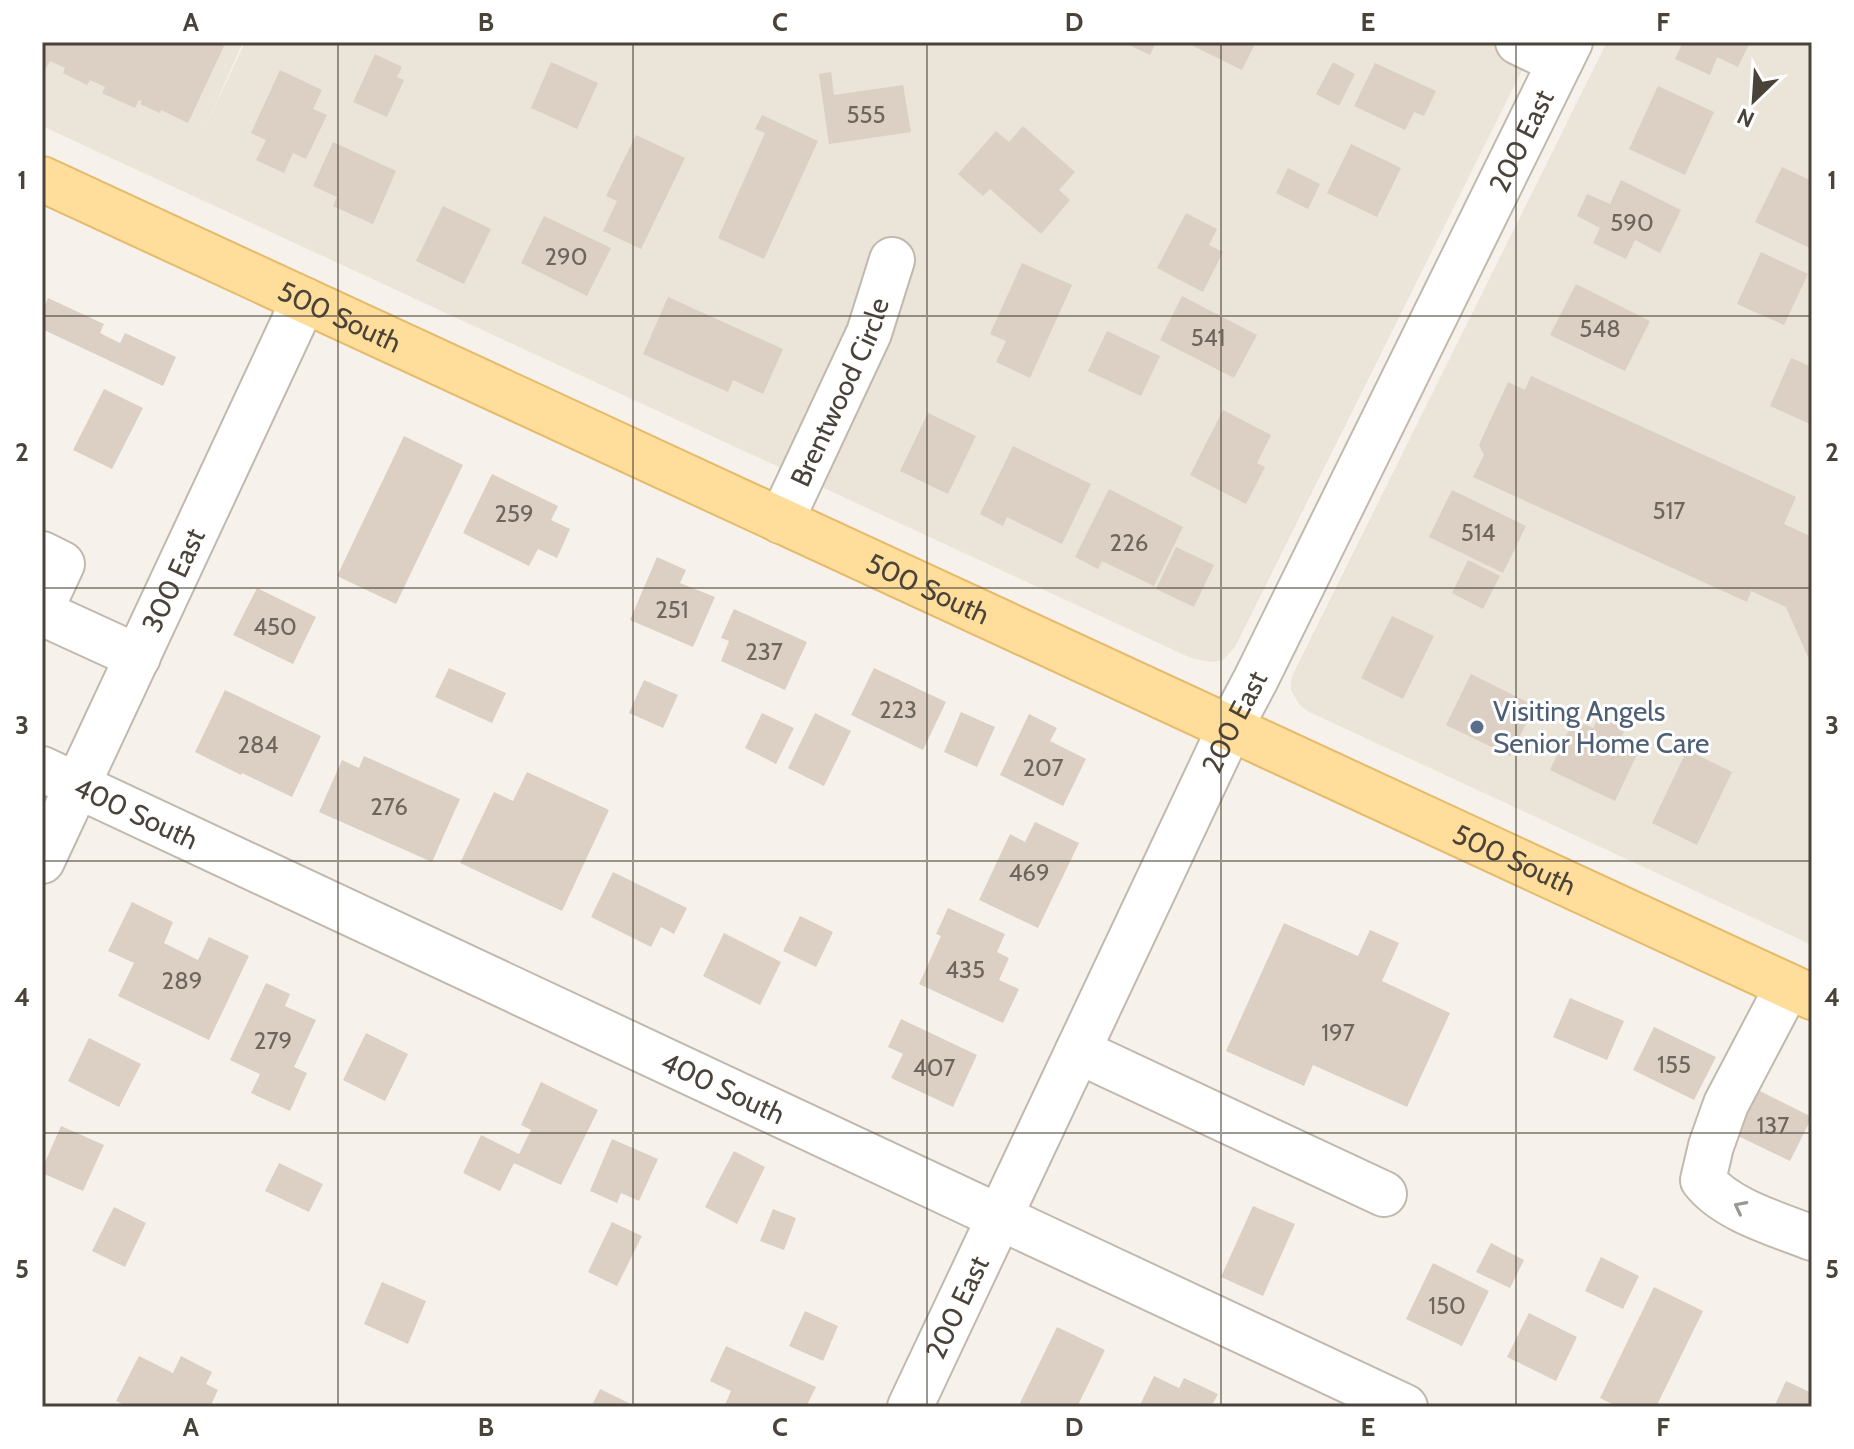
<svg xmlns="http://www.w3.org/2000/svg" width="1854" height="1449" viewBox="0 0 1854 1449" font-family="Cabin,sans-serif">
<rect width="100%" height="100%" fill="#f6f2eb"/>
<!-- residential -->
<path fill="#eae4d9" d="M42 42H243L205 127 245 42H1536L1235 647 1223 660 1211 662 1191 658 42 126Z
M1607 42H1812V945L1307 711 1299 704 1291 690V680L1294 672Z"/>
<!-- building -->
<path fill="#dbd0c3" d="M42 42H214L224 46 188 123 161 110 160 113 140 104 142 101 139 100 135 108 102 93 105 87 90 80 87 85 63 73 65 68 50 61 46 68 42 66Z
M1123 42H1156L1150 55Z
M1193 42H1256L1242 70 1191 45Z
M1683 42H1750L1738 67 1717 57 1710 75 1675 59Z
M375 54 402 67 397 77 404 80 387 117 353 102Z
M551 62 598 83 577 129 531 108Z
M1333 62 1355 74 1339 106 1316 94Z
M1375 63 1436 91 1424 116 1414 112 1405 130 1354 106Z
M280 70 322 90 313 109 327 115 306 159 293 153 284 173 256 160 266 140 251 133Z
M831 72 834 95 903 85 911 132 829 144 819 74Z
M1658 86 1714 112 1685 175 1629 149Z
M762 115 818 141 764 259 718 238 765 133 755 129Z
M1023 126 1075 172 1059 190 1070 200 1041 234 990 189 983 196 958 174 996 131 1009 142Z
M636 135 685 158 641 249 603 231 617 201 606 196Z
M333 142 396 171 373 224 333 206 337 197 313 186Z
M1351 144 1401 168 1377 217 1327 193Z
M1782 167 1812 181V249L1755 222Z
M1288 168 1320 184 1308 209 1276 193Z
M1621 180 1681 210 1660 253 1635 240 1626 259 1593 243 1600 228 1577 216 1587 194 1610 204Z
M443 206 491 229 464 284 416 261Z
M1186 213 1217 229 1209 245 1223 252 1203 292 1157 268Z
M544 216 611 248 587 296 521 263Z
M1761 252 1808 274 1784 325 1737 304Z
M1022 263 1072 285 1030 378 996 362 1006 341 990 334Z
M1576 284 1650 321 1625 371 1550 335Z
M1182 296 1257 335 1234 378 1160 340Z
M668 297 783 349 763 394 733 380 728 392 643 354Z
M48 298 104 324 100 333 120 343 125 333 176 357 163 386 42 329V312Z
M1107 331 1160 356 1141 396 1088 371Z
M1791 358 1812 367V425L1770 406Z
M1531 376 1796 497 1784 524 1812 537V666L1786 607 1751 591 1747 602 1473 477 1484 455 1479 445 1508 382 1525 390Z
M104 389 143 408 112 469 73 450Z
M1223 410 1271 435 1257 463 1265 467 1246 504 1190 475Z
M928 413 976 436 948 494 900 471Z
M404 436 463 465 396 604 337 576Z
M1013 446 1091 484 1062 544 1007 517 1003 526 980 514Z
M492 474 558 506 551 520 570 529 557 558 538 549 529 566 463 533Z
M1109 489 1183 527 1154 586 1102 561 1098 569 1075 557Z
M1452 490 1526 526 1503 573 1429 537Z
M1176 547 1214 565 1194 607 1156 589Z
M657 557 686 570 680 583 715 597 693 647 630 620Z
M1468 560 1500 576 1483 609 1452 593Z
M257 588 316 617 293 664 233 635Z
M734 609 807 642 785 690 721 661 729 641 721 638Z
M1392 616 1434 636 1403 699 1361 678Z
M449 668 506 693 492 723 435 697Z
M874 668 946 702 923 750 851 715Z
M1471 674 1535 706 1510 756 1446 725Z
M644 680 678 695 663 728 629 713Z
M225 690 321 736 292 797 242 773 241 775 195 752Z
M961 712 995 727 977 767 944 752Z
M762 713 794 728 776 764 745 748Z
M815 713 851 731 824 786 788 768Z
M1029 714 1057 728 1050 741 1086 759 1063 806 1000 775Z
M1599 717 1625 729 1619 743 1638 752 1615 801 1550 770 1574 719 1593 728Z
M1687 750 1732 772 1697 845 1652 823Z
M364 756 460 799 432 862 319 812 342 760 359 768Z
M527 772 609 810 562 911 460 863 494 792 513 801Z
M1035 822 1079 843 1038 928 979 900 1010 834 1025 842Z
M613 872 687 908 674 934 661 927 651 947 591 917Z
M132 902 173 922 164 943 198 960 209 937 249 956 209 1040 118 996 134 963 108 951Z
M948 908 1005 934 997 952 1009 958 999 980 1019 989 1003 1023 919 984 941 936 936 934Z
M800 916 833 932 816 967 783 951Z
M1284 923 1358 956 1370 930 1399 943 1382 981 1450 1013 1407 1107 1313 1065 1304 1086 1226 1051Z
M724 933 781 962 760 1005 703 976Z
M266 983 290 994 285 1006 316 1020 294 1067 307 1073 290 1111 251 1093 260 1074 230 1060Z
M1570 998 1624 1021 1607 1060 1553 1037Z
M901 1019 977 1055 953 1107 891 1078 903 1054 888 1047Z
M1654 1027 1716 1057 1694 1100 1633 1070Z
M366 1033 408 1054 385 1101 343 1080Z
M89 1038 141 1064 119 1107 68 1081Z
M541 1082 598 1110 561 1185 514 1163 500 1191 463 1173 481 1135 519 1154 531 1130 521 1125Z
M1756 1089 1812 1117 1790 1161 1734 1134Z
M61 1126 104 1145 83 1191 42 1173V1169Z
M612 1139 658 1159 639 1201 621 1193 617 1203 590 1191Z
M734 1151 765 1167 737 1224 705 1207Z
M279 1163 323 1184 309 1212 265 1191Z
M1253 1206 1295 1224 1263 1296 1221 1277Z
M114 1207 146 1223 125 1267 92 1251Z
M773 1209 796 1218 784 1250 760 1241Z
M612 1222 642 1236 617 1286 588 1272Z
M1491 1243 1524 1260 1510 1288 1476 1272Z
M1601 1257 1639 1276 1623 1309 1585 1291Z
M1433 1263 1489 1291 1462 1346 1406 1319Z
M382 1282 426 1301 408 1344 364 1324Z
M1654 1287 1703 1311 1656 1407H1618L1600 1398Z
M805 1311 838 1326 823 1361 789 1346Z
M1529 1313 1577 1337 1556 1381 1507 1357Z
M1057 1327 1105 1350 1077 1407H1018Z
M726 1346 816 1387 806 1407H724L731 1391 710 1381Z
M139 1356 173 1373 181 1356 212 1372 206 1384 218 1390 210 1407H129L116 1401Z
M1154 1376 1179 1388 1184 1378 1218 1394 1211 1407H1139Z
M1786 1381 1812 1393V1407H1774Z
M600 1389 637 1407H591Z"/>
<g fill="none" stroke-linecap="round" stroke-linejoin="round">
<defs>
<g id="minor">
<path d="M1518 42 1560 62"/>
<path id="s1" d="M781 521 869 333 892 260"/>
<path d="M42 554 62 564 42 607"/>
<path d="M42 613 138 657"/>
<path id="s2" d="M42 769 1405 1407"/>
<path id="s3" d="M42 861 304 300"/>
<path d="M1788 986 1726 1104 1711 1146 1703 1180C1726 1210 1777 1224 1812 1238"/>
<path d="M1078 1051 1384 1194"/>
<path id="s4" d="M910 1407 1230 728 1256 679 1570 42"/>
</g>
<g id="major">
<path id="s5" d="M42 179 1812 997"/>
</g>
</defs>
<!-- minor casing -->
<use href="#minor" stroke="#c2b9ad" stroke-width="48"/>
<!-- major casing -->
<use href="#major" stroke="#e6ba6a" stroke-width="48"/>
<!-- minor -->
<use href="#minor" stroke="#fff" stroke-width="44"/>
<!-- major -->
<use href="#major" stroke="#ffdd9b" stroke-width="44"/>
</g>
<!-- one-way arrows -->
<defs><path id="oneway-chevron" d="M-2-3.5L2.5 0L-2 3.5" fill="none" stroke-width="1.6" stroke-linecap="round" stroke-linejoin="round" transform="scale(2)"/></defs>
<use stroke="#9b9892" href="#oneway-chevron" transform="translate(1740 1207) rotate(-153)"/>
<!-- grid -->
<path fill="none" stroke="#4a4339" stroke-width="2" stroke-opacity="0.55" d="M338 42V1407M633 42V1407M927 42V1407M1221 42V1407M1516 42V1407M42 316H1812M42 588H1812M42 861H1812M42 1133H1812"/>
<!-- markers -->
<circle fill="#5c6f8a" stroke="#fff" stroke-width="3" cx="1477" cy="727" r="8"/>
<g text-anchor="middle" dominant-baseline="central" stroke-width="6" stroke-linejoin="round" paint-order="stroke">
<!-- number labels -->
<g font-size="24" fill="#6e665c">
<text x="866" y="114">555</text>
<text x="1632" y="222">590</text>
<text x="566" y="256">290</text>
<text x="1600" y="328">548</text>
<text x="1208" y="337">541</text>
<text x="1669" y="510">517</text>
<text x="514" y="513">259</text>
<text x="1478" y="532">514</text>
<text x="1129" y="542">226</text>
<text x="672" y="609">251</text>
<text x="275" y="626">450</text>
<text x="764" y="651">237</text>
<text x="898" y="709">223</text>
<text x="258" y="744">284</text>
<text x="1043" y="767">207</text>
<text x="389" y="806">276</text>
<text x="1029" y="872">469</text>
<text x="965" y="969">435</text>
<text x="182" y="980">289</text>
<text x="1338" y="1032">197</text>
<text x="273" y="1040">279</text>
<text x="1674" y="1064">155</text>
<text x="934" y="1067">407</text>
<text x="1773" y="1125">137</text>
<text x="1447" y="1305">150</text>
</g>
<!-- street labels -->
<g font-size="28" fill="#4a4339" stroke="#fff">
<text stroke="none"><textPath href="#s4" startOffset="1406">200 East</textPath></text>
<text stroke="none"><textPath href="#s5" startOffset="328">500 South</textPath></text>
<text stroke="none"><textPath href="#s1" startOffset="142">Brentwood Circle</textPath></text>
<text stroke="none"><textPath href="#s3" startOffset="310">300 East</textPath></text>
<text stroke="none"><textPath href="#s5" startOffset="976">500 South</textPath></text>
<text stroke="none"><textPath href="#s4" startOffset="758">200 East</textPath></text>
<text stroke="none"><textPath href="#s2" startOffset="104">400 South</textPath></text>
<text stroke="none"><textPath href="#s5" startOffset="1622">500 South</textPath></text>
<text stroke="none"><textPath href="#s2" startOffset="752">400 South</textPath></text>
<text stroke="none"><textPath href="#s4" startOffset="110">200 East</textPath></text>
</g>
<!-- service labels -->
<g font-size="28" fill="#4e5e75" stroke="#fff" text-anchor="start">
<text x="1493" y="711">Visiting Angels<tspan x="1493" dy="32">Senior Home Care</tspan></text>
</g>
</g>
<!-- border -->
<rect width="1854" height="1449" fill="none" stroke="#ffffff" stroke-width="88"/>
<!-- north arrow -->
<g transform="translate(1754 100) rotate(205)" stroke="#ffffff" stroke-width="6" paint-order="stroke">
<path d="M0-6L14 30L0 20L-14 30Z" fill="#4a4339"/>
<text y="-12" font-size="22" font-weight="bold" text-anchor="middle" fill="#4a4339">N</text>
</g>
<rect x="44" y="44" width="1766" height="1361" fill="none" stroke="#4a4339" stroke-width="3"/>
<g font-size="26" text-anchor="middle" font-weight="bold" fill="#4a4339">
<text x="191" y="31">A</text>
<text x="486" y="31">B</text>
<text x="780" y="31">C</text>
<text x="1074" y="31">D</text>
<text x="1368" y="31">E</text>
<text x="1663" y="31">F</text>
<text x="22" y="189">1</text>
<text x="1832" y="189">1</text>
<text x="22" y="461">2</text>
<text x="1832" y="461">2</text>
<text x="22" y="734">3</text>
<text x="1832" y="734">3</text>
<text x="22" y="1006">4</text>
<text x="1832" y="1006">4</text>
<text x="22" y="1278">5</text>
<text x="1832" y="1278">5</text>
<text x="191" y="1436">A</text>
<text x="486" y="1436">B</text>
<text x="780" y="1436">C</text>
<text x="1074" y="1436">D</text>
<text x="1368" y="1436">E</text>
<text x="1663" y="1436">F</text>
</g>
</svg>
